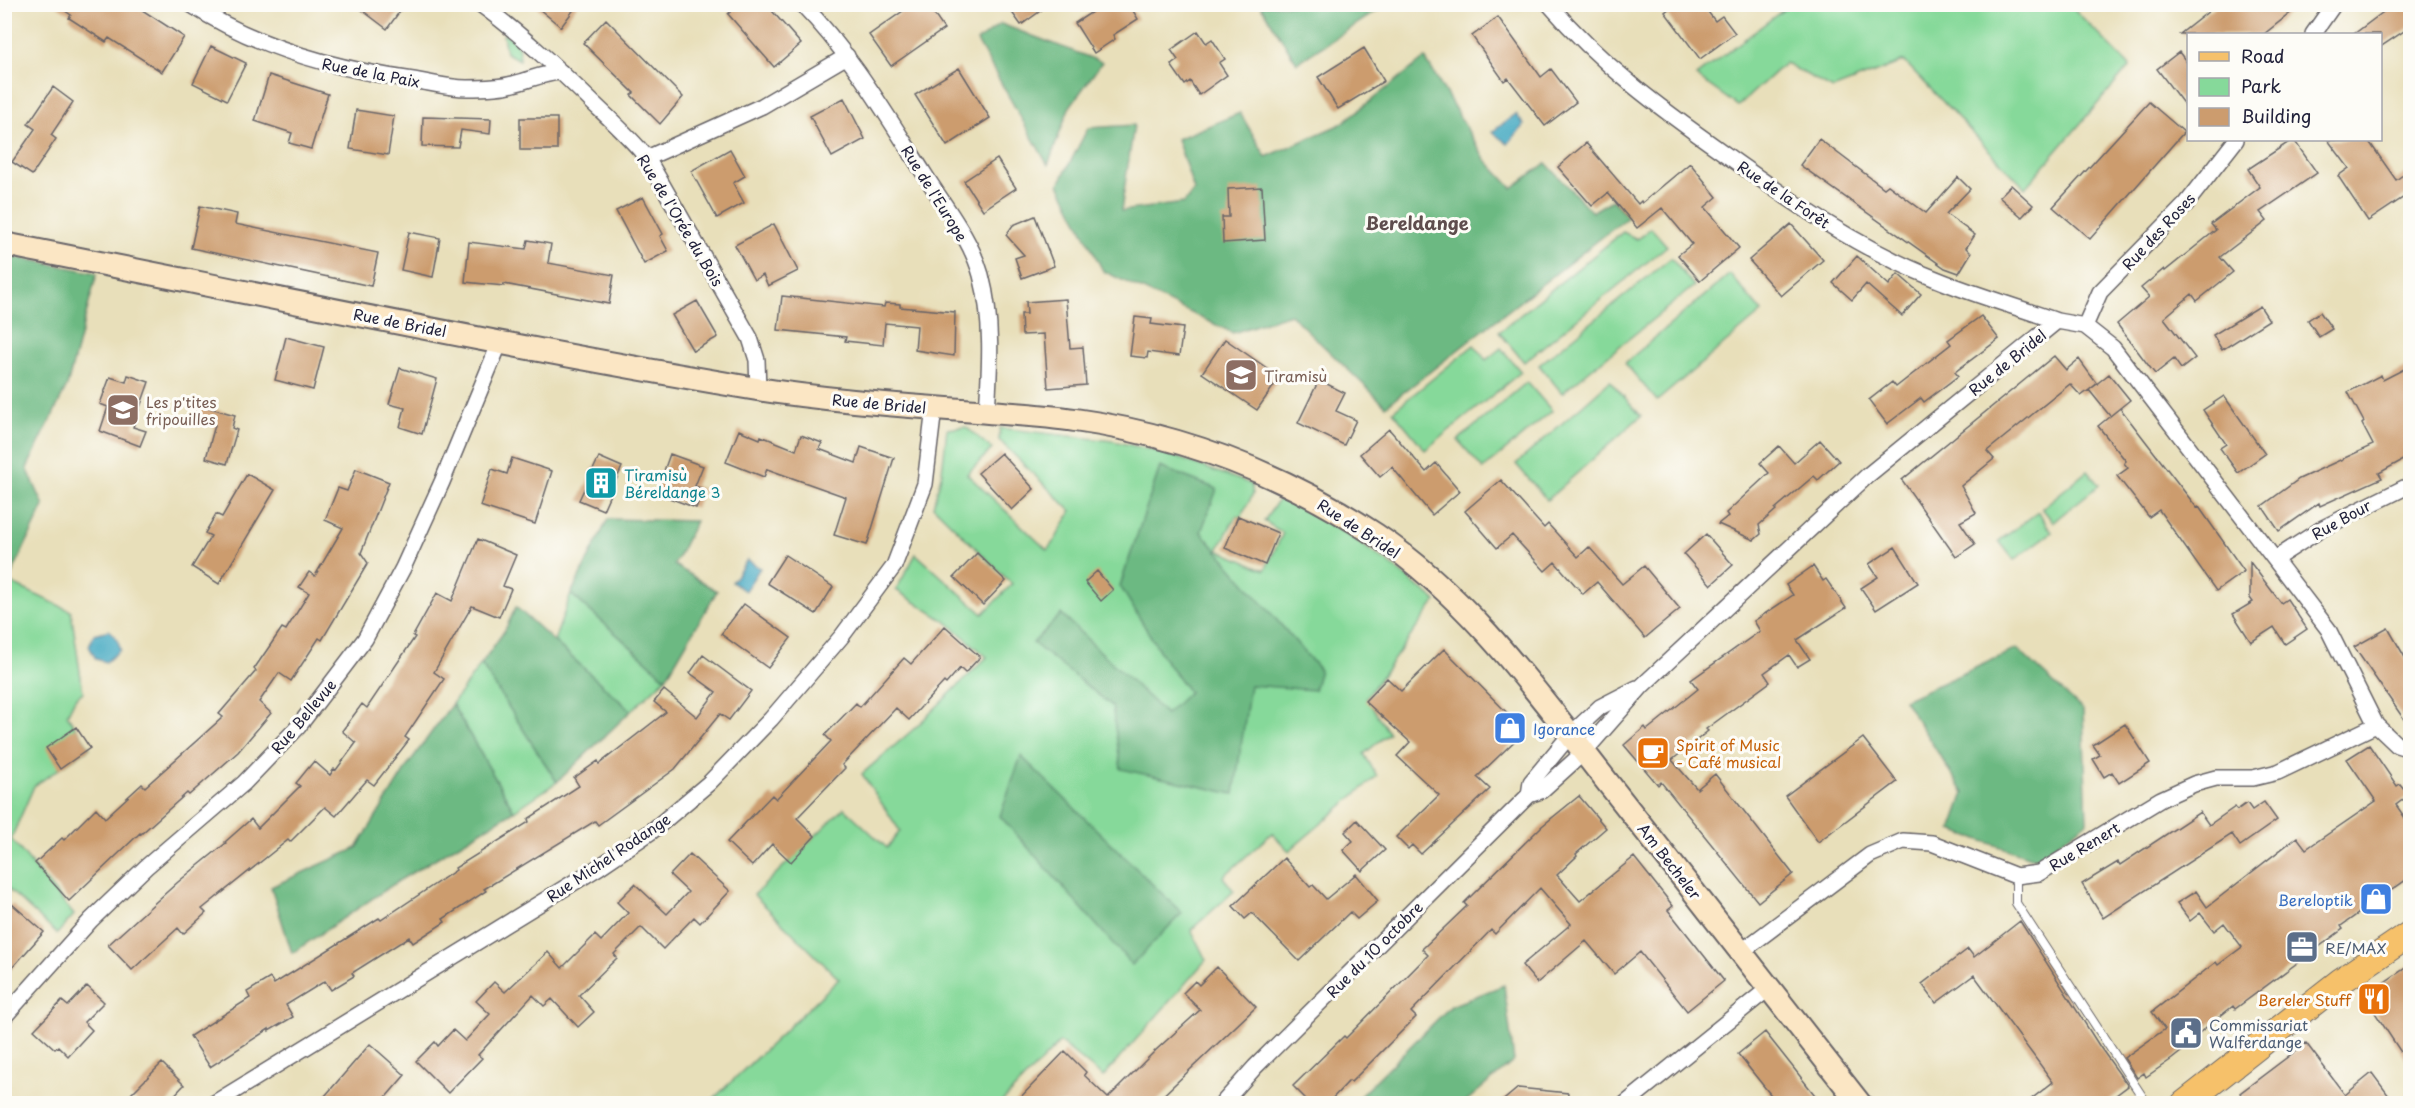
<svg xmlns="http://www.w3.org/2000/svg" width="2415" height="1108" viewBox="0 0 2415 1108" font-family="'Playpen Sans',sans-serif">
<rect width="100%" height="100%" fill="#fdfcf7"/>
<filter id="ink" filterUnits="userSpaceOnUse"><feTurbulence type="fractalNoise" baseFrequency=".0167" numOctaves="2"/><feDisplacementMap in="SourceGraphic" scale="12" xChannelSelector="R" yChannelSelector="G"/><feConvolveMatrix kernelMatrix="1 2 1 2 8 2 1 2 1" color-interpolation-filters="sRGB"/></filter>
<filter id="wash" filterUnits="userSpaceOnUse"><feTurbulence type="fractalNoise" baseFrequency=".008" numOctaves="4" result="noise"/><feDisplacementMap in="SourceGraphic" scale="24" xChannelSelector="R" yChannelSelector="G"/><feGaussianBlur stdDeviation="1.35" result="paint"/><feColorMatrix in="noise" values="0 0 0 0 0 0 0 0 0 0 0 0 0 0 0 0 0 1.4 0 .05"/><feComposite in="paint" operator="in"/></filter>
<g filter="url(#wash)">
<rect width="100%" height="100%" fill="#e8dfba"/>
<!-- green -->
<path fill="#86d99a" stroke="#547e6a" stroke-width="1.5" d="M1791 4 2070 5 2130 66 2025 188 1904 61 1833 89 1785 63 1738 106 1696 76Z
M505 34C517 41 519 45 520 60L506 53 503 35Z
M1651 228 1667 246 1524 362 1499 332 1623 232 1637 239Z
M1671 258 1694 286 1562 393 1539 365Z
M1730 274 1762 312 1657 401 1625 363Z
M1474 345 1486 360 1501 348 1521 372 1425 450 1393 411Z
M1610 381 1641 416 1547 500 1516 464Z
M1527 382 1552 411 1483 469 1458 440Z
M966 427 992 449 967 474 1047 550 1055 540 1071 511 999 440 1000 428 1113 441 1165 453 1251 484 1253 494 1241 517 1236 516 1218 550 1265 570 1283 533 1264 521 1281 496 1345 533 1387 562 1436 601 1366 698 1389 733 1364 754 1377 776 1289 851 1272 833 1223 877 1234 891 1191 930 1206 960 1103 1077 1060 1042 1001 1103 708 1104 839 979 754 895 844 808 887 848 900 831 862 774 916 727 987 657 948 623 896 590 916 554 983 614 1012 584 933 506 942 472 947 429Z
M2087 471 2099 485 2053 522 2042 508Z
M2038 512 2052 532 2014 560 1999 541Z
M4 580 71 611 83 692 75 699 67 715 90 748 34 786 11 839 74 915 57 934 5 886Z
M571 594 666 678 631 711 554 641Z
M481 664 557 782 514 811 452 704Z"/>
<!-- forest -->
<path fill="#6cb982" stroke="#476e5e" stroke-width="1.5" d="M1260 5H1386L1297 63Z
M1001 24 1102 62 1069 108 1048 165 977 41Z
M1425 58 1484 158 1512 188 1546 163 1592 212 1612 200 1628 217 1386 406 1290 314 1233 333 1103 271 1059 184 1088 128 1134 125 1121 211 1184 203 1194 190 1177 139 1240 113 1266 157 1341 124Z
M5 255 97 273 67 386 27 468 44 506 8 582 5 580Z
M1160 467 1217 489 1201 532 1320 670 1314 690 1250 685 1234 794 1121 769 1112 706 1033 643 1061 614 1166 714 1189 692 1165 660 1120 586Z
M608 519 696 521 674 565 717 591 666 678 571 594Z
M516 607 631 711 557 782 481 664 505 630Z
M2017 649 2083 710 2087 822 2036 859 1951 830 1964 793 1904 700Z
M452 704 514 811 400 880 292 953 271 887 357 848 410 762Z
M1021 756 1182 913 1132 965 1000 816Z
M1504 985 1514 1061 1464 1103H1353L1451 1006Z"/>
<!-- water -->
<path fill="#41a7c1" stroke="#32647e" stroke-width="1.5" d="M1516 114 1524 125 1508 144 1492 132Z
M747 560 760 568 745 591 732 582Z
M109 630 118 640 120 650 106 662 96 659 89 646 94 634Z"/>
<g id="blocks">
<!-- building -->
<path fill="#cc9c6e" d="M55 4H133L184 37 162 72 109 38 106 42 69 18 71 15Z
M354 4H405L387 29Z
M533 4H578L561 27Z
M739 4H766L801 44 774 67 728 14Z
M913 4H927L944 29 891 66 869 35Z
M1006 4H1050L1021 25Z
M1087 4H1129L1138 19 1113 35 1115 39 1094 53 1075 23 1092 12Z
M1675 4H1702L1715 21 1722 16 1735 33 1700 59 1665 12Z
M2218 4H2302L2264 34H2180Z
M2394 4H2410V27L2380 47V34H2354Z
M1498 17 1541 77 1551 69 1576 102 1545 126 1508 78 1504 81 1472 36Z
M606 19 683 97 660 124 631 95 634 93 583 43Z
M1198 31 1206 43 1212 39 1225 59 1219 63 1227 75 1199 95 1190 81 1185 85 1171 65 1178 60 1171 50Z
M211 46 246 63 227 100 193 83Z
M1364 48 1384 81 1338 109 1318 77Z
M2179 52 2188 64V110L2157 69Z
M959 68 990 118 947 146 915 95Z
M269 75 328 94 311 149 289 143 292 133 255 121Z
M53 87 73 102 51 135 56 139 32 175 12 162 35 129 28 124Z
M844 98 865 139 832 157 810 116Z
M2149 102 2184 132 2090 239 2053 207Z
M356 110 394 116 388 155 350 149Z
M423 117 491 119 490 134 461 130 458 147 422 146Z
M520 118H557V150H520Z
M1819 139 1884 188 1888 185 1926 213 1958 177 1970 189 1946 214 1975 235 1966 248 1971 253 1959 273 1945 268 1800 165Z
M2292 140H2294L2317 173 2260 212 2267 221 2220 257 2233 272 2197 301 2192 294 2164 318 2195 358 2181 369 2174 359 2155 374 2117 324 2149 297 2141 288 2164 269 2165 271 2216 230 2211 224 2260 187 2248 169Z
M2328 140H2368L2396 180 2410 170V193L2368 221 2338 176 2349 168Z
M1586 143 1638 204 1641 201 1642 203 1690 163 1717 197 1705 207 1739 248 1700 281 1678 255 1692 244 1662 208 1637 228 1608 193 1592 206 1558 167Z
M730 149 745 176 733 183 744 203 717 218 691 171Z
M997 159 1016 188 983 210 964 181Z
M2011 185 2033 205 2022 217 1999 197Z
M1262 187 1265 240 1223 243 1222 217H1229L1228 189Z
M643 197 663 234 660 236 668 251 644 264 616 211Z
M200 206 237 214 235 224 378 253 371 286 191 248Z
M1035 216 1054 266 1022 278 1015 258 1024 255 1006 235 1013 225Z
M774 224 798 271 768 286 763 275 754 280 735 245Z
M1791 224 1823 260 1781 296 1749 260Z
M409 232 440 238 433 277 401 270Z
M528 240 551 244 548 263 614 275 609 304 504 284V286L465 282 469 242 526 249Z
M1857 256 1889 285 1898 274 1921 294 1902 316 1866 284 1852 300 1833 283Z
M782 296 884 307 885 303 900 304V307L955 312 954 356 915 350 917 326 885 323 883 345 845 341 846 337 778 330Z
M1066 299 1070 348 1083 347 1086 385 1048 388 1044 334 1022 335 1021 314H1027L1026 302Z
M697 301 718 337 693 351 672 315Z
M2260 306 2269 320 2222 350 2213 335Z
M2320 312 2332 329 2319 337 2308 320Z
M1981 316 1999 339 1955 372 1958 376 1924 402 1921 398 1887 424 1869 400 1892 382 1896 387 1951 344 1948 340Z
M1135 317 1152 319 1151 324 1183 328 1179 356 1148 352 1147 358 1130 356Z
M286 337 324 347 313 390 275 380Z
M1225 339 1280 377 1257 410 1202 373Z
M2054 356 2066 370 2079 359 2097 384 2081 396 2070 384 1987 451 1994 459 1961 486 1976 513 1960 522 1975 544 1956 557 1902 480Z
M2410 366V456L2379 473 2382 478 2320 506 2319 503 2279 531 2262 506 2299 479 2373 445 2362 424 2364 422 2348 392 2381 375 2383 380Z
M400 368 437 379 422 434 400 427 405 408 389 404Z
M2109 374 2130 400 2110 416 2089 390Z
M128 375 149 382 133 427 146 431 140 446 100 431 108 407 100 404 110 377 126 382Z
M1319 380 1345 393 1336 411 1356 420 1344 445 1298 423Z
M2224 396 2265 454 2238 473 2220 448 2226 444 2203 410Z
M197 404 235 415 232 428 237 430 227 464 206 458 215 425 193 419Z
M2120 408 2197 508 2199 507 2244 571 2216 591 2159 510 2149 517 2117 476 2128 468 2124 463 2126 461 2098 426Z
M1389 429 1426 472 1436 463 1460 491 1432 515 1392 467 1380 477 1360 454Z
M739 430 760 439 761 436 796 450 801 435 822 443 819 449 856 463 861 447 894 458 867 545 834 535 846 497 767 469 764 477 726 462Z
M1820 440 1839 461 1818 480 1814 476 1775 509 1776 510 1759 525 1761 534 1754 540 1718 524 1728 516 1726 513 1769 473 1760 463 1779 446 1794 463Z
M1001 453 1034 489 1012 510 978 473Z
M670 454 703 466 695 486 703 489 696 508 656 493Z
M599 457 622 467 603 510 579 500Z
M512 458 552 471 535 524 480 506 492 469 507 474Z
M356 469 389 482 361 553 368 563 322 640 319 638 291 681 279 673 259 702 271 713 238 752 189 795 187 793 141 834 140 833 69 901 35 863 62 838 64 840 96 808 105 818 142 784 145 787 223 717 219 714 256 671 254 669 282 628 286 630 309 593 299 587 309 572 315 576 343 528 325 520 338 488 347 491Z
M247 474 275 490 219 584 192 567 211 536 205 533 216 514 222 517Z
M1501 480 1544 528 1548 524 1578 557 1589 547 1622 584 1644 566 1680 609 1645 638 1597 582 1583 594 1555 562 1545 571 1512 535 1497 548 1465 511Z
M1238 516 1278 533 1265 565 1225 548Z
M1706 534 1733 565 1711 585 1684 554Z
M478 539 516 555 503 586 511 589 499 617 472 606 434 672 444 679 405 737 409 740 374 785 367 780 336 816 325 807 290 842 288 840 202 909 206 913 183 934 178 928 132 970 108 945 178 882 226 843 225 842 251 819 258 828 300 786 296 783 314 761 330 775 334 769 336 770 356 743 342 731 362 704 367 708 415 637 413 636 437 593 452 601Z
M1895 547 1918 583 1876 610 1861 588 1878 577 1869 564Z
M977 553 1006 581 983 605 954 577Z
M785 555 833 587 816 614 767 583Z
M2250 562 2281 603 2287 599 2307 629 2285 644 2274 627 2251 642 2233 614 2253 602 2250 598Z
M1813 566 1823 581 1826 579 1846 608 1797 640 1810 659 1797 667 1789 655 1764 673 1770 682 1706 729 1708 731 1672 760 1697 789 1715 774 1793 874 1758 902 1661 782 1658 785 1624 745 1645 727 1647 730 1698 689 1691 680 1760 631 1754 621 1793 595 1786 585Z
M1097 571 1113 590 1101 601 1085 582Z
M744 604 791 638 768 668 721 634Z
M945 626 980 657 965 673 960 668 946 684 944 682 909 720 896 708 842 765 845 768 797 818 815 836 791 862 772 844 752 866 727 842 772 795 776 799 831 741 825 735 856 703 860 707 904 658 911 664Z
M2388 628 2410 666V728L2354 647Z
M1444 649 1525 731 1477 777 1490 789 1421 854 1412 845 1408 849 1396 837 1439 795 1397 756 1410 742 1365 701 1387 678 1401 691Z
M703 655 751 691 729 720 720 714 675 769 598 825 595 821 484 889 486 891 443 919 445 922 413 943 409 937 352 973 354 976 331 990 325 981 286 1005 293 1017 269 1031V1029L210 1067 190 1036 250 998 247 992 270 978 274 984 379 918 381 920 456 870 455 868 529 822 528 819 579 786 574 778 598 761 599 764 666 712 654 702 664 690 697 717 716 692 690 673Z
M2125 724 2150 763 2119 783 2112 772 2104 777 2093 759 2100 755 2093 745Z
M76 727 90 748 60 769 46 748Z
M1863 738 1897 782 1818 842 1785 796Z
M2369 745 2397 786 2400 784 2409 795 2396 805 2410 825V877L2341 926 2343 929 2235 1009 2233 1006 2189 1041 2191 1044 2172 1059 2146 1077 2144 1073 2137 1078 2124 1058 2165 1029 2152 1012 2216 962 2218 965 2242 947 2224 923 2214 931 2200 913 2190 921 2177 903 2196 891 2207 907 2297 837 2306 849 2376 801 2347 759Z
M1579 796 1606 828 1576 854 1577 856 1557 875 1580 901 1634 857 1673 906 1668 910 1724 981 1687 1011 1640 952 1614 974 1586 941 1537 983 1522 965 1571 924 1540 888 1495 934 1491 930 1411 1012 1416 1017 1351 1082 1349 1081 1327 1104H1311L1293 1086 1344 1036 1346 1038 1428 955 1422 949 1467 906 1464 903 1542 826Z
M2264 802 2277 820 2240 846 2232 834 2103 918 2082 884 2118 862 2120 865 2200 812 2209 825 2235 807 2237 810 2247 803 2252 810Z
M1357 820 1385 850 1362 871 1343 850 1353 841 1345 832Z
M690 854 730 891 700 923 694 917 663 949 641 927 614 954 617 958 579 995 594 1012 578 1027 552 999 544 1006 533 995 478 1055 482 1058 448 1093 416 1061 435 1042 438 1046 453 1030 465 1041 490 1014 476 1001 494 982 505 992 548 952 562 968 595 935 601 941 628 913 617 902 635 884 667 914 688 892 670 875Z
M1284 858 1310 887 1313 885 1326 899 1356 874 1378 901 1357 919 1350 912 1299 961 1252 913 1245 919 1233 906Z
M12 904 44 932 4 977V913Z
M2020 921 2100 1047 2128 1086 2104 1104H2025L2053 1082 1974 975 1936 1003 1922 984 1968 949 1974 957Z
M2410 965V1066L2364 996Z
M1217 967 1256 1007 1154 1104H1014L1065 1051 1086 1072 1084 1075 1108 1098 1156 1050 1200 1010 1183 993 1195 981 1199 985Z
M87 986 104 1002 84 1022 92 1030 68 1056 58 1046 55 1049 34 1030 62 1001 68 1006Z
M1765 1032 1822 1104H1778L1738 1054Z
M2306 1043 2345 1095 2372 1073 2395 1104H2248L2240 1093Z
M370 1044 405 1075 380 1104H318Z
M162 1063 184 1085 166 1104H139L130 1095Z
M1518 1088 1568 1093 1567 1104H1499Z"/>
</g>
</g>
<g filter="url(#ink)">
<use href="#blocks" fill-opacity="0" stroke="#676467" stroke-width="1.5"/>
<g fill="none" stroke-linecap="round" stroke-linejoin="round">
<defs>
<path id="lane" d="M2016 876V903L2147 1104"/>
<path id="street" d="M190 4C257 48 335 69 413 80 431 83 449 88 467 88 481 88 499 88 513 84 530 80 543 73 561 72
M480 4C521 34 556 67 592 102 611 120 631 138 647 158L750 338 757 360 758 389
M802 4C852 55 887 116 925 175 945 207 971 239 981 275 993 320 990 366 987 412
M1549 4C1602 66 1660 108 1725 154 1792 202 1859 249 1936 279 1975 295 2017 307 2057 321
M2313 34 2334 4
M647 158 762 106 847 56
M2085 326 2100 292 2186 204 2236 140
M2275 559 2323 528 2410 485
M1529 795 1531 782 1570 735 1600 707 1637 688
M1741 952 1870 855 1903 841 1932 843 2016 876 2039 873 2161 799 2194 784 2216 778H2253L2278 772 2376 725
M4 1017 91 920 146 867 244 783 298 727 365 639 403 568 442 482 500 342
M213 1104 599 867 652 831 709 783 771 719 842 636 894 566 925 484 934 408
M1222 1104 1255 1067 1529 795 1541 791 1584 752 1642 686 1867 476 2057 321 2085 326 2113 348 2328 629 2376 725 2397 745 2410 749
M1625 1104 1769 988"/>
<path id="secondary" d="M4 244C253 293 501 346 751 388 825 400 901 406 977 411 1009 414 1042 415 1075 420 1183 435 1285 475 1376 535 1473 600 1541 698 1612 788 1695 893 1777 998 1860 1104"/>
<path id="primary" d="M2184 1104 2341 981 2410 934"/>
</defs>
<!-- lane casing -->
<use href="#lane" stroke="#676467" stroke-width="10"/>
<!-- street casing -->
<use href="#street" stroke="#676467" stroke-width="18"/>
<!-- secondary casing -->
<use href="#secondary" stroke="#676467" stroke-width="26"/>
<!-- primary casing -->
<use href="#primary" stroke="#676467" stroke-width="28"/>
<!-- lane -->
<use href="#lane" stroke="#fff" stroke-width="8"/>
<!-- street -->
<use href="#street" stroke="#fff" stroke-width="15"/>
<!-- secondary -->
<use href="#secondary" stroke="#fbe6c4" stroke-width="22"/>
<!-- primary -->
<use href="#primary" stroke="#f6c16b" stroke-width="26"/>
</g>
</g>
<!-- icons -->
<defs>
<symbol id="school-square" viewBox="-11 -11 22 22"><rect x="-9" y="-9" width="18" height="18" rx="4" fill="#8d6e63" stroke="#fdfcf7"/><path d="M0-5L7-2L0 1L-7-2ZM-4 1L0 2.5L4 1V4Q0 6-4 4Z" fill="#fff"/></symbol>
<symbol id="building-square" viewBox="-11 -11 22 22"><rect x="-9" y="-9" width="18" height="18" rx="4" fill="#0f9aa8" stroke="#fdfcf7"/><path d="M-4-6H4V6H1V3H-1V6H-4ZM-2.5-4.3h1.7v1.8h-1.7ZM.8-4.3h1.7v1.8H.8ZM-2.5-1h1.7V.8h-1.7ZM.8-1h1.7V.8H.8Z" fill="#fff"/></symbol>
<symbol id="shop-square" viewBox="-11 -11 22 22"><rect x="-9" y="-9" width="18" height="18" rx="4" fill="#3f7fe0" stroke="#fdfcf7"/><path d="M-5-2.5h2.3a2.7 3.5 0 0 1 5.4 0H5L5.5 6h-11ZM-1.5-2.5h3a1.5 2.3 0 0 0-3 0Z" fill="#fff"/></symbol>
<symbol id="cafe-square" viewBox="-11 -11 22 22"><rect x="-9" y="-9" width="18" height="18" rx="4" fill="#e8710a" stroke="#fdfcf7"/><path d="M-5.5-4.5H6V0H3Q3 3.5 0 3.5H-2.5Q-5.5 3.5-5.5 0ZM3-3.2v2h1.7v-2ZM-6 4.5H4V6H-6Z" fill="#fff"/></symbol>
<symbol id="office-square" viewBox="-11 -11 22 22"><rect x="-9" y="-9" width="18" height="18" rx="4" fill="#5c6f8a" stroke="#fdfcf7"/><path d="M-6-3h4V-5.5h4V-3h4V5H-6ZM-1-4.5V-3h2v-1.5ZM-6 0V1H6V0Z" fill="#fff"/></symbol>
<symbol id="restaurant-square" viewBox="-11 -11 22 22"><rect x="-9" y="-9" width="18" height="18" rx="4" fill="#e8710a" stroke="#fdfcf7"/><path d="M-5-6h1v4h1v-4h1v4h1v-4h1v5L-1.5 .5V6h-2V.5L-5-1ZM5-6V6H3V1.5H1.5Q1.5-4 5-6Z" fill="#fff"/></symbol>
<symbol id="civic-square" viewBox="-11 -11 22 22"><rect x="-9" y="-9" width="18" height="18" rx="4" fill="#5c6f8a" stroke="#fdfcf7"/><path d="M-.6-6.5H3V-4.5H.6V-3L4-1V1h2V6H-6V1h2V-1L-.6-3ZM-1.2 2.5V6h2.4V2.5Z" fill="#fff"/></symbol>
</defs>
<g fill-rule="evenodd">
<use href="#school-square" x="1222" y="356" width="38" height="38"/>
<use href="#school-square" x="104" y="391" width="38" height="38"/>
<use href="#building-square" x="582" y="464" width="38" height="38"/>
<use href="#shop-square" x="1491" y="709" width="38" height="38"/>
<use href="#cafe-square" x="1634" y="734" width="38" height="38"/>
<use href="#shop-square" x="2357" y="880" width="38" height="38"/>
<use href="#office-square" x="2283" y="928" width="38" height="38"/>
<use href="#restaurant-square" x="2355" y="980" width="38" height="38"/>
<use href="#civic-square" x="2167" y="1014" width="38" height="38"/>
</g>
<g text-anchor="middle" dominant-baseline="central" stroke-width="6" stroke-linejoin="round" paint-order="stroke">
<!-- street labels -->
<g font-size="15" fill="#22223b" stroke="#fdfcf7">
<text transform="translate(371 72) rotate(11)">Rue de la Paix</text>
<text transform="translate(935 193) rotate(58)">Rue de l'Europe</text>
<text transform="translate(1784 194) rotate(34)">Rue de la Forêt</text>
<text transform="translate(681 220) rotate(59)">Rue de l'Orée du Bois</text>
<text transform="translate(2158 231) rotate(-47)">Rue des Roses</text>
<text transform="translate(400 322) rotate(11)">Rue de Bridel</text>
<text transform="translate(2007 362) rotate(-39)">Rue de Bridel</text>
<text transform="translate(879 403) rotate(5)">Rue de Bridel</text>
<text transform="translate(2341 519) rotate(-29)">Rue Bour</text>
<text transform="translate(1359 528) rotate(33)">Rue de Bridel</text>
<text transform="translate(303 716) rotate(-50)">Rue Bellevue</text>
<text transform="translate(2084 846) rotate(-31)">Rue Renert</text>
<text transform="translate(608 857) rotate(-34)">Rue Michel Rodange</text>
<text transform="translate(1670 861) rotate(52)">Am Becheler</text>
<text transform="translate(1374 949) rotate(-45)">Rue du 10 octobre</text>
</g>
<!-- education labels -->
<g font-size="15" fill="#785e54" stroke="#fdfcf7" text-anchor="start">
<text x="1264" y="375">Tiramisù</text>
<text x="146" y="401">Les p'tites<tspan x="146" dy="17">fripouilles</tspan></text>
</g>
<!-- culture labels -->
<g font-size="15" fill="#0d838f" stroke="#fdfcf7" text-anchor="start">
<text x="624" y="474">Tiramisù<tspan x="624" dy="17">Béreldange 3</tspan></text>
</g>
<!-- shop labels -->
<g font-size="15" fill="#366cbe" stroke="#fdfcf7" text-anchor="start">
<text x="1533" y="728">Igorance</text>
<text x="2353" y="899" text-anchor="end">Bereloptik</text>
</g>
<!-- food labels -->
<g font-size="15" fill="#c56008" stroke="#fdfcf7" text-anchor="start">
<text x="1676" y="744">Spirit of Music<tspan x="1676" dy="17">- Café musical</tspan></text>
<text x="2351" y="999" text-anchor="end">Bereler Stuff</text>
</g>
<!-- service labels -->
<g font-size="15" fill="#4e5e75" stroke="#fdfcf7" text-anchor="start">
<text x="2325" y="947">RE/MAX</text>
<text x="2209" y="1024">Commissariat<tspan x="2209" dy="17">Walferdange</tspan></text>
</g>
<!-- quarter labels -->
<g font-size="18" font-weight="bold" fill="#5e4d4d" stroke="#fdfcf7">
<text x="1417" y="222">Bereldange</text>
</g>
</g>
<!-- margin -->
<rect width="2415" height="1108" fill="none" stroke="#fdfcf7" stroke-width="24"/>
<!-- legend -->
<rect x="2187" y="33" width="195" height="108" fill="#fdfcf7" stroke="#a5a5ac" stroke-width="1.5"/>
<rect x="2199" y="52" width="30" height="9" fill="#f6c16b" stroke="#a5a5ac" stroke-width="1.5"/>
<text x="2241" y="63" font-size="18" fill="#22223b">Road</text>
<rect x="2199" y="78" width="30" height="18" fill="#86d99a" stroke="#a5a5ac" stroke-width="1.5"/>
<text x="2241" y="93" font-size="18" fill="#22223b">Park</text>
<rect x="2199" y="108" width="30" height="18" fill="#cc9c6e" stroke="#a5a5ac" stroke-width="1.5"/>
<text x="2241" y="123" font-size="18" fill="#22223b">Building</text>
</svg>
